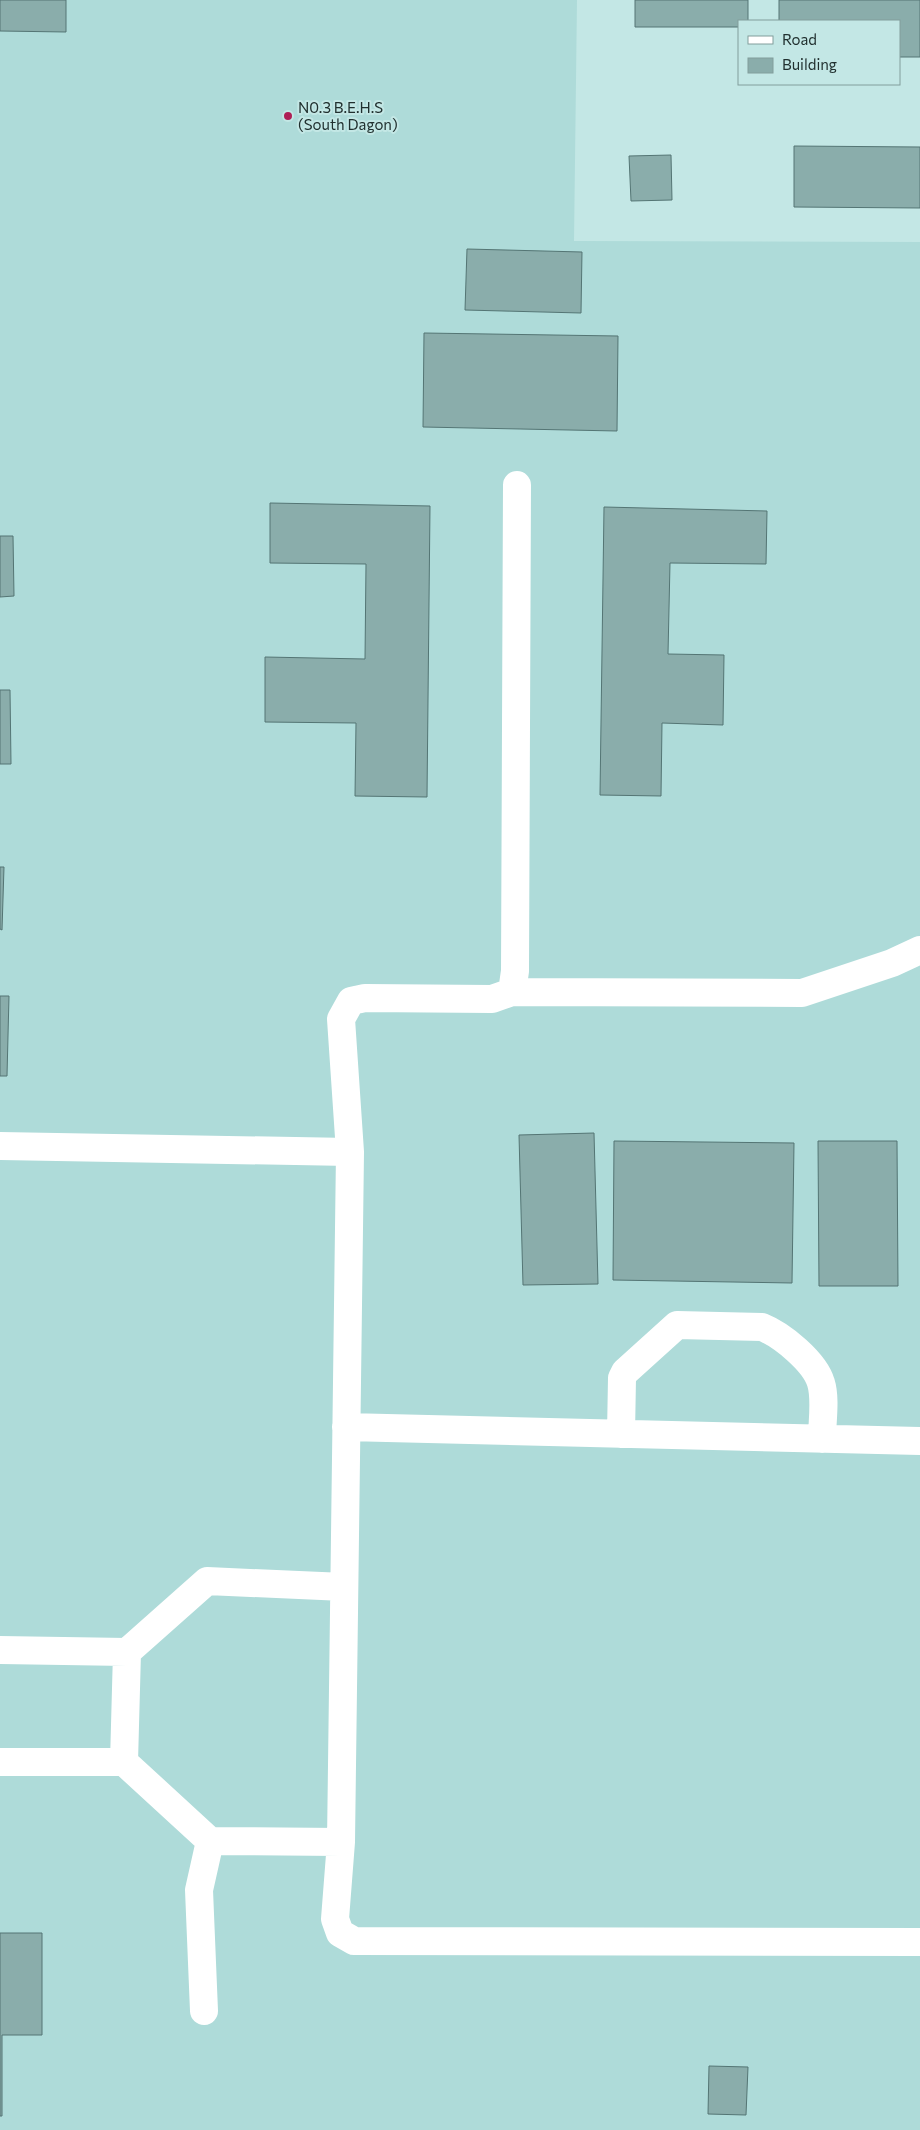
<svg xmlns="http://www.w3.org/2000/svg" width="920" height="2130" viewBox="0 0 920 2130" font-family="Commissioner,sans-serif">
<rect width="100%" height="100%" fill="#c3e7e5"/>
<!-- built -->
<path fill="#aedbd9" d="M0 0H577L574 241 920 242V2130H0Z"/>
<!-- building -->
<path fill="#8aadab" stroke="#547574" d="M0 0H66V32L0 31Z
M635 0H748V21H739V27H635Z
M779 0H920V57H899V21H779Z
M794 146 920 147V208L794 207Z
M671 155 672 200 631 201 629 156Z
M467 249 582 252 581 313 465 310Z
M424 333 618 336 617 431 423 427Z
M270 503 430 506 427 797 355 796 356 723 265 722V657L365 659 366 564 270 563Z
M604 507 767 511 766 564 670 563 668 654 724 655 723 725 662 723 661 796 600 795Z
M0 536H13L14 596 0 597Z
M0 690H10L11 764H0Z
M0 867H4L2 930 0 929Z
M0 996H9L7 1076H0Z
M594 1133 598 1284 523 1285 519 1135Z
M614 1141 794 1143 792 1283 613 1280Z
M818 1141H897L898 1286H819Z
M0 1933H42V2035H2V2116H0Z
M709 2066 748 2067 746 2115 708 2114Z"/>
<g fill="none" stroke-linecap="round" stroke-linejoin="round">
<!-- minor -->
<path stroke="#fff" stroke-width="28" d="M517 485 515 971 512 992 492 999 365 998 351 1001 341 1019 350 1152 341 1842 335 1919 340 1933 354 1941 920 1942
M512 992 802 993 892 963 920 950
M0 1146 350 1152
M346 1427 920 1441
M621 1434 622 1378 625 1372 677 1325 762 1327C782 1335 815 1362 821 1383 826 1399 822 1422 822 1439
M0 1650 127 1652
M0 1762H124
M341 1842 210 1841 124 1762 127 1652 207 1581 344 1587
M204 2011 199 1890 210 1841"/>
</g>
<!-- markers -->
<circle fill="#ae1f56" stroke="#c3e7e5" stroke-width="2" cx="288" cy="116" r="5"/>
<g text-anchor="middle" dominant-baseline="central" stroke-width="4" stroke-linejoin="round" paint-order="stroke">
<!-- poi labels -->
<g font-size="15" fill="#21302f" stroke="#c3e7e5" text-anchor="start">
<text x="298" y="107">N0.3 B.E.H.S<tspan x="298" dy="17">(South Dagon)</tspan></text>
</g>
</g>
<!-- legend -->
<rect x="738" y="20" width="162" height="65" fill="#c3e7e5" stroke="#829e9c"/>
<rect x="748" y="36" width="25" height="8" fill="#ffffff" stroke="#829e9c"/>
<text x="782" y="45" font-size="15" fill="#21302f">Road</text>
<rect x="748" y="58" width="25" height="15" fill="#8aadab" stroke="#829e9c"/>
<text x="782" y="70" font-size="15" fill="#21302f">Building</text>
</svg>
